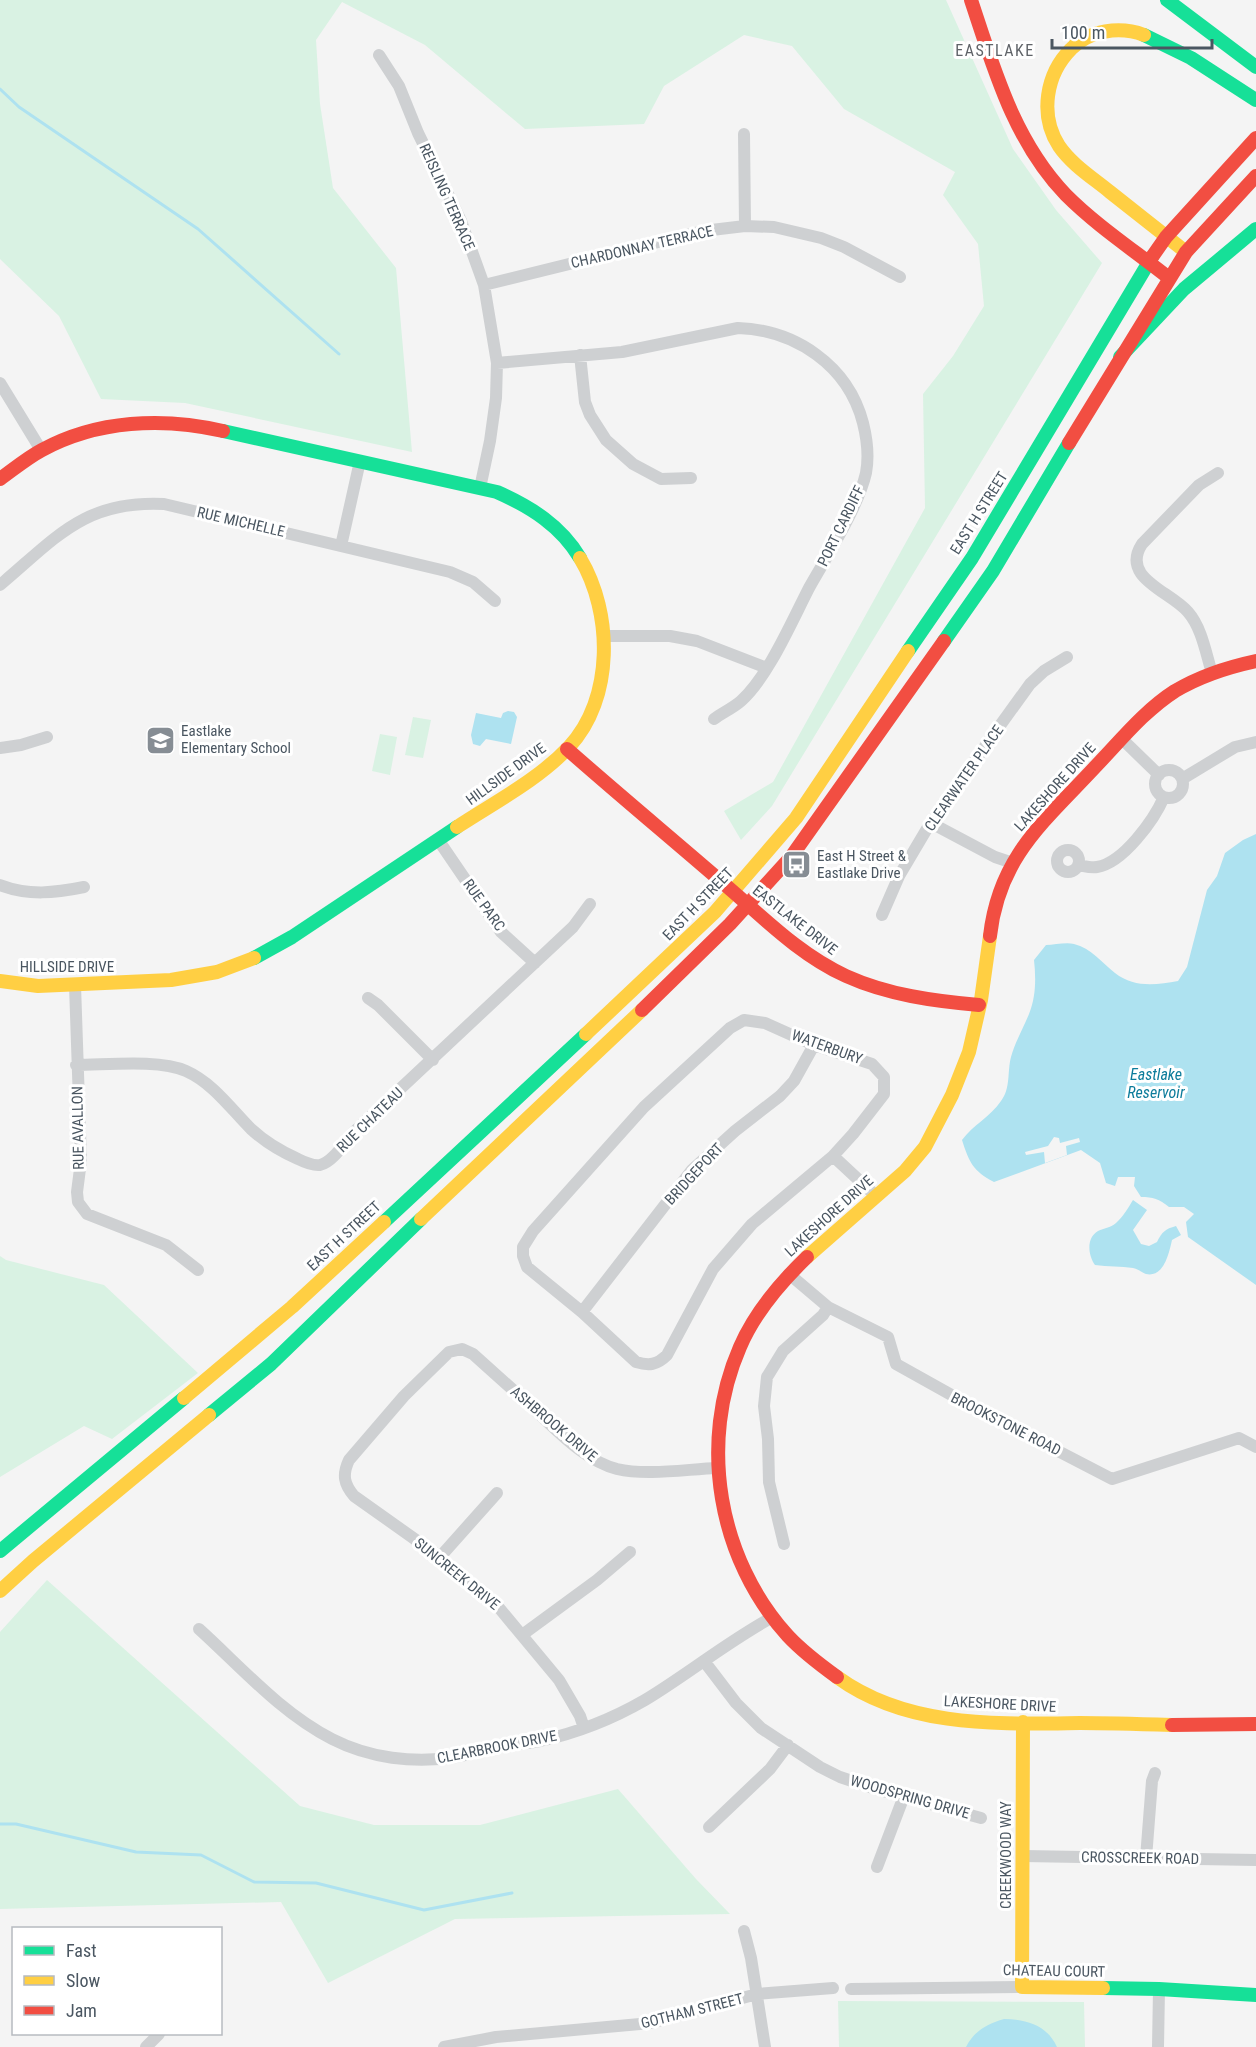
<svg xmlns="http://www.w3.org/2000/svg" width="1256" height="2047" viewBox="0 0 1256 2047" font-family="'Roboto Condensed',sans-serif">
<rect width="100%" height="100%" fill="#f4f4f4"/>
<!-- green -->
<path fill="#d9f2e3" d="M0 0H946L1013 149 1056 210 1102 263 772 806 741 840 724 811 773 782 925 508 923 394 953 356 984 306 978 244 943 195 955 172 844 109 792 46 744 35 664 86 644 124 525 129 425 45 342 2 316 40 320 104 333 188 396 268 412 452 185 403 101 399 59 316 0 259Z
M413 717 431 720 423 758 405 755Z
M380 734 397 737 390 775 372 771Z
M0 1256 6 1260 104 1285 198 1373 112 1439 84 1426 0 1477Z
M47 1580 300 1806 374 1825H480L618 1789 696 1879 730 1914 455 1919 328 1983 281 1902 0 1909V1632Z
M838 2001 1084 2002 1085 2047H839Z"/>
<!-- water -->
<path fill="#aee2f0" d="M508 711 514 712 517 717 511 744 486 739 480 746 473 744 471 735 476 713 501 718 503 713Z
M1256 834V1285L1188 1237 1186 1222 1194 1214 1184 1207H1169C1159 1199 1153 1197 1141 1197L1134 1186 1135 1177H1118L1115 1186 1106 1183 1100 1163 1081 1150 994 1182C973 1171 969 1162 962 1140 973 1125 990 1117 1001 1101 1011 1088 1007 1072 1011 1057 1015 1042 1023 1029 1029 1014 1036 997 1036 978 1034 960L1046 945C1054 945 1066 942 1074 944 1091 948 1102 963 1115 973 1134 988 1156 985 1178 981L1187 967 1207 890 1217 876 1225 853 1243 840Z
M1133 1200 1147 1210 1133 1230 1141 1244 1149 1246 1157 1242C1162 1232 1165 1229 1176 1226L1181 1235 1172 1240C1169 1253 1164 1278 1146 1274 1142 1273 1139 1269 1133 1268 1121 1266 1108 1267 1095 1265 1088 1255 1086 1238 1098 1231 1104 1228 1110 1228 1116 1223 1123 1217 1128 1208 1133 1200Z
M1004 2019C1026 2019 1047 2025 1057 2047H966C974 2031 987 2024 1004 2019Z"/>
<!-- pier -->
<path fill="#f4f4f4" d="M1054 1137 1059 1138 1060 1143 1079 1138 1080 1142 1066 1146 1067 1155 1045 1163 1044 1152 1026 1155 1025 1152 1048 1146Z"/>
<g fill="none" stroke-linecap="round" stroke-linejoin="round">
<!-- stream -->
<path stroke="#aee2f0" stroke-width="3" d="M0 89 19 107 198 229 339 354
M0 1824H16L136 1852 201 1855 254 1882 316 1883 424 1910 512 1893"/>
<!-- street -->
<path stroke="#ced0d2" stroke-width="12" d="M379 55 399 86 418 133 461 221 484 285 497 363 496 398 490 441 480 488
M744 134 745 226
M484 285 703 231 745 226 774 227 821 238 844 247 900 277
M580 355 585 402 590 415 606 440 633 464 661 479 691 478
M497 363 622 352 738 328C795 330 848 365 863 423 867 439 869 457 866 473 858 508 827 556 809 588 792 621 768 677 741 701 733 708 722 713 714 719
M0 383 41 450
M341 546 360 461
M0 585C56 538 84 500 164 504L450 572 473 582 495 601
M604 636H670L697 641 767 668
M1212 673C1206 654 1202 628 1188 612 1170 591 1120 578 1142 544L1199 485 1218 473
M1122 739 1159 775
M0 748 21 745 47 737
M1155 784a14 14 0 1 1 28 0a14 14 0 1 1-28 0Z
M1182 779 1235 747 1256 742
M931 823 995 857 1013 863
M439 841 501 932 535 963
M1057 861a11 11 0 1 1 22 0a11 11 0 1 1-22 0Z
M1078 865C1084 866 1091 868 1097 867 1123 863 1154 820 1164 797
M0 885C29 896 55 893 84 887
M882 915 899 876 928 827 991 738 1030 684 1044 671 1067 657
M75 985 81 1161 77 1192 78 1202 87 1214 166 1245 198 1270
M368 998 378 1005 433 1060
M744 1020 765 1023 814 1045 872 1064 884 1077V1094L853 1134 833 1156 752 1224 713 1269 667 1355C657 1365 649 1366 636 1362L582 1312 527 1267 523 1256V1247L533 1231 644 1107 730 1028Z
M76 1065C106 1065 159 1059 186 1071 213 1083 231 1109 251 1129 264 1141 282 1152 298 1159 304 1162 312 1166 320 1165 333 1162 344 1143 353 1133L573 927 590 904
M833 1156 876 1196
M789 1274 828 1307 888 1337 896 1364 973 1407 1112 1479 1239 1438 1256 1447
M582 1312 692 1170 735 1131 780 1096 794 1081 814 1045
M784 1544 769 1482 768 1439 764 1406 767 1377 783 1351 823 1315 828 1307
M440 1557 497 1493
M199 1629C241 1667 281 1713 332 1739 369 1758 414 1764 456 1757 468 1755 479 1751 491 1748 507 1745 524 1744 540 1741 576 1733 614 1718 645 1700 688 1674 727 1642 771 1618
M522 1635 597 1580 630 1552
M704 1661 736 1703 761 1728 820 1767 840 1777 876 1789 981 1818
M584 1728 580 1716 559 1680 500 1609 440 1557 354 1496C344 1484 342 1475 349 1460L404 1396 449 1352 462 1349 473 1354C495 1374 517 1393 538 1413 561 1434 586 1461 617 1469 647 1476 687 1469 718 1468
M709 1827 770 1769 788 1745
M1023 1856 1256 1860
M1146 1858 1152 1781 1155 1773
M877 1867 904 1796
M744 1931 751 1958 765 2047
M851 1989 1022 1987
M146 2047 159 2034
M444 2047 496 2037 651 2023 757 1994 833 1988
M1158 2047 1159 1989"/>
<!-- fast -->
<path stroke="#16e098" stroke-width="14" d="M1167 0 1256 67
M1144 35 1191 58 1256 100
M1120 357 1184 289 1256 229
M223 431 497 492C531 507 561 526 580 558
M944 641 993 571 1069 443
M908 651 972 558 1152 257
M254 958 292 937 457 827
M384 1222 586 1034
M209 1415 271 1364 421 1219
M0 1551 184 1398
M1103 1988 1159 1989 1256 1995"/>
<!-- slow -->
<path stroke="#ffcf43" stroke-width="14" d="M1144 35C1120 26 1089 30 1071 49 1046 74 1039 115 1059 146 1072 165 1093 178 1110 192 1135 212 1161 232 1186 252
M457 827C495 802 538 780 569 747 614 699 613 613 580 558
M0 981 38 986 171 980 217 972 254 958
M586 1034 715 912 796 818 908 651
M421 1219 642 1010
M807 1257 905 1171 925 1147 952 1095 969 1052 981 1000 990 936
M184 1398 292 1307 384 1222
M0 1591 33 1561 209 1415
M837 1677C907 1728 997 1724 1080 1723 1110 1723 1141 1724 1172 1725
M1023 1722 1022 1987 1103 1988"/>
<!-- jam -->
<path stroke="#f24e42" stroke-width="14" d="M971 0C994 69 1014 141 1066 195 1097 226 1135 251 1169 278
M1152 257 1166 237 1256 138
M1069 443 1186 252 1256 176
M0 479C14 469 27 458 42 450 97 420 163 417 223 431
M567 749C618 794 671 838 723 883 762 916 798 954 846 976 888 995 934 1001 979 1005
M990 936C999 856 1045 821 1096 766 1121 740 1144 711 1175 691 1200 676 1228 667 1256 661
M642 1010 730 924 791 857 944 641
M807 1257C780 1283 755 1312 740 1347 698 1443 718 1559 788 1636 802 1651 819 1664 837 1677
M1172 1725 1256 1724"/>
</g>
<!-- icons -->
<defs>
<symbol id="school-square" viewBox="-11 -11 22 22"><rect x="-9" y="-9" width="18" height="18" rx="4" fill="#868d94" stroke="#fff"/><path d="M0-5L7-2L0 1L-7-2ZM-4 1L0 2.5L4 1V4Q0 6-4 4Z" fill="#fff"/></symbol>
<symbol id="bus-square" viewBox="-11 -11 22 22"><rect x="-9" y="-9" width="18" height="18" rx="4" fill="#868d94" stroke="#fff"/><path d="M-5-6H5V4H4V6H2V4H-2V6H-4V4H-5ZM-3.5-4V0h7V-4ZM-3.5 1.2v1.5H-2V1.2ZM2 1.2v1.5H3.5V1.2Z" fill="#fff"/></symbol>
</defs>
<g fill-rule="evenodd">
<use href="#school-square" x="144" y="724" width="33" height="33"/>
<use href="#bus-square" x="780" y="848" width="33" height="33"/>
</g>
<g text-anchor="middle" dominant-baseline="central" stroke-width="6" stroke-linejoin="round" paint-order="stroke">
<!-- street labels -->
<g font-size="15" fill="#4a5661" stroke="#fff">
<text transform="translate(447 197) rotate(66)">REISLING TERRACE</text>
<text transform="translate(642 247) rotate(-13)">CHARDONNAY TERRACE</text>
<text transform="translate(979 513) rotate(-58)">EAST H STREET</text>
<text transform="translate(241 522) rotate(13)">RUE MICHELLE</text>
<text transform="translate(841 526) rotate(-64)">PORT CARDIFF</text>
<text transform="translate(506 774) rotate(-36)">HILLSIDE DRIVE</text>
<text transform="translate(964 778) rotate(-55)">CLEARWATER PLACE</text>
<text transform="translate(1055 787) rotate(-48)">LAKESHORE DRIVE</text>
<text transform="translate(698 904) rotate(-46)">EAST H STREET</text>
<text transform="translate(484 905) rotate(54)">RUE PARC</text>
<text transform="translate(795 920) rotate(38)">EASTLAKE DRIVE</text>
<text x="67" y="967">HILLSIDE DRIVE</text>
<text transform="translate(827 1047) rotate(20)">WATERBURY</text>
<text transform="translate(370 1120) rotate(-44)">RUE CHATEAU</text>
<text transform="translate(78 1128) rotate(-91)">RUE AVALLON</text>
<text transform="translate(694 1174) rotate(-47)">BRIDGEPORT</text>
<text transform="translate(829 1216) rotate(-42)">LAKESHORE DRIVE</text>
<text transform="translate(344 1236) rotate(-43)">EAST H STREET</text>
<text transform="translate(554 1424) rotate(40)">ASHBROOK DRIVE</text>
<text transform="translate(1006 1424) rotate(27)">BROOKSTONE ROAD</text>
<text transform="translate(457 1574) rotate(39)">SUNCREEK DRIVE</text>
<text transform="translate(1000 1704) rotate(3)">LAKESHORE DRIVE</text>
<text transform="translate(497 1747) rotate(-11)">CLEARBROOK DRIVE</text>
<text transform="translate(910 1797) rotate(16)">WOODSPRING DRIVE</text>
<text transform="translate(1006 1855) rotate(-90)">CREEKWOOD WAY</text>
<text transform="translate(1140 1858) rotate(1)">CROSSCREEK ROAD</text>
<text transform="translate(1054 1971) rotate(1)">CHATEAU COURT</text>
<text transform="translate(692 2011) rotate(-14)">GOTHAM STREET</text>
</g>
<!-- poi labels -->
<g font-size="15" fill="#4a5661" stroke="#fff" text-anchor="start">
<text x="181" y="731">Eastlake<tspan x="181" dy="17">Elementary School</tspan></text>
<text x="817" y="856">East H Street &amp;<tspan x="817" dy="17">Eastlake Drive</tspan></text>
</g>
<!-- neighbourhood labels -->
<g font-size="16" letter-spacing="1.5" fill="#5f6368" stroke="#fff">
<text x="995" y="50">EASTLAKE</text>
</g>
<!-- water labels -->
<g font-size="16" font-style="italic" fill="#0c7c9b" stroke="#fff">
<text x="1156" y="1074">Eastlake<tspan x="1156" dy="18">Reservoir</tspan></text>
</g>
</g>
<!-- legend -->
<rect x="12" y="1927" width="210" height="108" fill="#ffffff" stroke="#b7bbc0" stroke-width="1.5"/>
<rect x="24" y="1946" width="30" height="9" fill="#16e098" stroke="#b7bbc0" stroke-width="1.5"/>
<text x="66" y="1957" font-size="18" fill="#4a5661">Fast</text>
<rect x="24" y="1976" width="30" height="9" fill="#ffcf43" stroke="#b7bbc0" stroke-width="1.5"/>
<text x="66" y="1987" font-size="18" fill="#4a5661">Slow</text>
<rect x="24" y="2006" width="30" height="9" fill="#f24e42" stroke="#b7bbc0" stroke-width="1.5"/>
<text x="66" y="2017" font-size="18" fill="#4a5661">Jam</text>
<!-- scale -->
<path d="M1052 39v9h160v-9" fill="none" stroke="#4a5661" stroke-width="3"/>
<text x="1061" y="39" font-size="18" fill="#4a5661" stroke="#ffffff" stroke-width="4.5" paint-order="stroke">100 m</text>
</svg>
